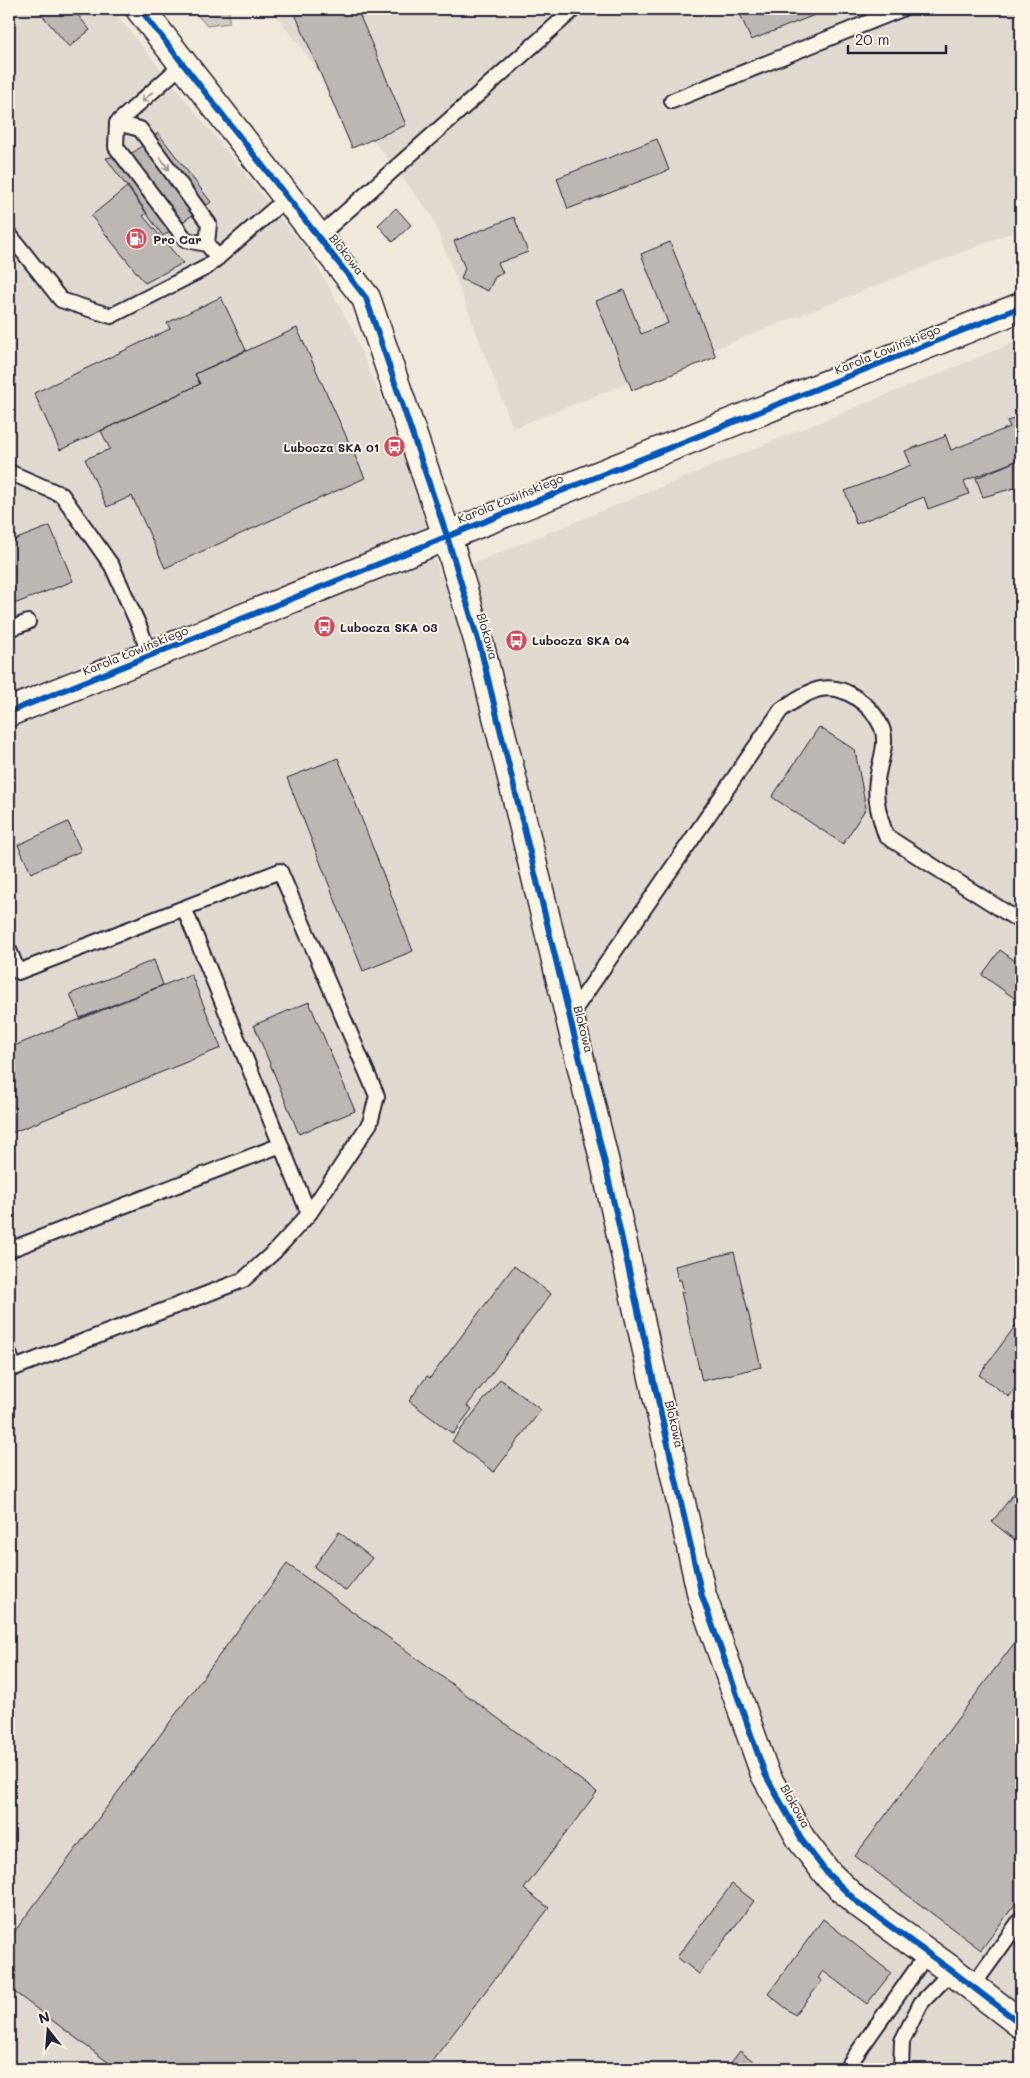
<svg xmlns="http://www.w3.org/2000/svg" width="1030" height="2078" viewBox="0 0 1030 2078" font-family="Mali,sans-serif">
<rect width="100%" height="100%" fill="#efe8db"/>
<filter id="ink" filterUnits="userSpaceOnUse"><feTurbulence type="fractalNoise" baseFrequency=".02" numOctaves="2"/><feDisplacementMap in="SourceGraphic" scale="10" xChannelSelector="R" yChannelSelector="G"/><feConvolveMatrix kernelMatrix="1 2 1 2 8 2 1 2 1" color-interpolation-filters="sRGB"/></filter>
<g filter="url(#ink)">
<!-- built -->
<path fill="#e0d9cf" d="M9 9H112L312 257 351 327 413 475 440 577 1021 340V2069H9Z
M271 9H1021V229L513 428 432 216Z"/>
<!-- green -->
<path fill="#d1cbc3" stroke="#7a767f" d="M192 9H227L229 12V23L207 26Z"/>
<!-- building -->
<path fill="#bcb7b3" stroke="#22223b" d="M37 9H73L90 30 69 47Z
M293 9H357L406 125 352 148Z
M738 9H830L751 40Z
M158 133 211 202 163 236 106 158 134 152Z
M657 139 669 170 568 209 557 178Z
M128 186 147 213 143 216 183 263 145 283 91 216Z
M396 208 411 225 393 242 378 225Z
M514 217 528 252 498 263 503 273 495 277 488 291 461 279 465 268 454 241Z
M670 242 716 357 632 390 596 301 624 290 641 334 668 323 641 254Z
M221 297 246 350 195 374 200 384 60 450 34 393 170 329 167 323Z
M297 328 365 478 165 568 132 496 107 507 85 459 110 449 101 431 200 384 195 374Z
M1021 417V459L964 481 969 494 928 509 924 497 856 524 845 491 911 465 905 451 944 437 945 434 951 450 1010 427 1007 421Z
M1021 459V486L983 497 976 478Z
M50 526 73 581 9 606V542Z
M819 727 855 750 866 808 843 844 772 797Z
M338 758 413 951 363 971 287 778Z
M68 822 81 851 31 873 18 845Z
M1000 950 1021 965V1003L982 975Z
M154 960 163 985 80 1018 70 994Z
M191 974 221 1048 9 1134V1048Z
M309 1002 355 1111 299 1134 254 1025Z
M734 1252 761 1367 702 1381 681 1292H684L681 1280H678L675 1266Z
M514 1266 551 1294 467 1406 472 1409 453 1434 409 1401 427 1376 430 1378Z
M1021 1318V1380L1009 1397 979 1375Z
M500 1379 541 1410 494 1472 452 1441Z
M1021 1484V1543L1020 1544 992 1522Z
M339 1532 372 1558 346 1591 314 1567Z
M287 1564 429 1667 597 1792 524 1889 549 1908 426 2069H117L9 1988V1939Z
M1021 1634V1896L981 1950 855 1856Z
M732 1884 754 1901 699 1974 677 1957Z
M823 1919 891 1973 867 2004 823 1971 818 1978 822 1981 795 2015 768 1994Z
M740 2051 764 2069H726Z"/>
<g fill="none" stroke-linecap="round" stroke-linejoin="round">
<defs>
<path id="lane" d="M183 64 117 123 116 147 186 240 207 244 218 258
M672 101 902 9
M117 123 140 129 209 224 207 244
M9 234 61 300 111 316 207 267 288 197
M319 236 574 9
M9 472 62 495 112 566 139 626 150 656
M9 629 28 622
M184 908 280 871 377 1096 370 1123 309 1214
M9 950 18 972 184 908 309 1214 275 1251 243 1280 9 1370
M570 1016 781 710C810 689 832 677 863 703 871 709 880 721 883 731 887 747 879 764 877 780 874 799 880 818 886 836L1021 922
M9 1250 281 1145
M9 1353 14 1368
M972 1987 1021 1919
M846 2069 927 1954
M901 2069 902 2041 921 2003 952 1971"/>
<path id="street" d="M1021 307 447 536 481 650 604 1159 702 1596 765 1774 801 1839 827 1873 857 1902 952 1971 1021 2024"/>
<path id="secondary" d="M9 712 447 536 366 298 140 9"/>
</defs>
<!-- lane casing -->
<use href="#lane" stroke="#22223b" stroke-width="18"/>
<!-- street casing -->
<use href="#street" stroke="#22223b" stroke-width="31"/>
<!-- secondary casing -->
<use href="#secondary" stroke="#22223b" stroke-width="31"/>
<!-- lane -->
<use href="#lane" stroke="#fcf5e5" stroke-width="14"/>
<!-- street -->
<use href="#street" stroke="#fcf5e5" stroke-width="28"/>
<!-- secondary -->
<use href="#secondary" stroke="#fcf5e5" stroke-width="28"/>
<defs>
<path id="cycleway" d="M140 9 366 298 447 536 481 650 604 1159 702 1596 765 1774 801 1839 827 1873 857 1902 952 1971 1021 2024
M9 712 1021 307"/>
</defs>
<!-- cycleway casing -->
<use href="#cycleway" stroke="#fcf5e5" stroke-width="9"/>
<!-- cycleway -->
<use href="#cycleway" stroke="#0057b8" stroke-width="6"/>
</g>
<!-- one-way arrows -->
<defs><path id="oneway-shaft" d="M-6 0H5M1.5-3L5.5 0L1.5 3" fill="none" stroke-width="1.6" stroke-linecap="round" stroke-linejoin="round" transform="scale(1.25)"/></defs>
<g stroke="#9a9698">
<use href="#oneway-shaft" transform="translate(147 97) rotate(138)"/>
<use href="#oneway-shaft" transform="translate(165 164) rotate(54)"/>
</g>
</g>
<!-- icons -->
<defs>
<symbol id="fuel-disc" viewBox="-11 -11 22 22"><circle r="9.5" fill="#d1495b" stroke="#fcf5e5"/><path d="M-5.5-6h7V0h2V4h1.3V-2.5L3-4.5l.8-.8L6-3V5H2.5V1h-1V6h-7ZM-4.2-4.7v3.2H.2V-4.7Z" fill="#fff"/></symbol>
<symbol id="bus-disc" viewBox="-11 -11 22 22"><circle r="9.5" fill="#d1495b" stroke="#fcf5e5"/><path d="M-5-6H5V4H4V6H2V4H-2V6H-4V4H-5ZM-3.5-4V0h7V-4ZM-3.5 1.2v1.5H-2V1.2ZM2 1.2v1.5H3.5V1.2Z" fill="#fff"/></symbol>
</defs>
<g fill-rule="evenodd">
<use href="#fuel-disc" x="124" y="226" width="25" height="25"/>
<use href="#bus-disc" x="382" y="434" width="25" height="25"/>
<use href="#bus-disc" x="312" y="614" width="25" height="25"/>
<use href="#bus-disc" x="504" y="628" width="25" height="25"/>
</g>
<g text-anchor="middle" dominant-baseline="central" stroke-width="4" stroke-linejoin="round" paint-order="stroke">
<!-- poi labels -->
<g font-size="12" font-weight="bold" fill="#22223b" stroke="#fcf5e5" text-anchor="start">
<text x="153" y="239">Pro Car</text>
<text x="379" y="447" text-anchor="end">Lubocza SKA 01</text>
<text x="340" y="627">Lubocza SKA 03</text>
<text x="532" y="640">Lubocza SKA 04</text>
</g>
<!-- street labels -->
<g font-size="12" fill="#22223b" stroke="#fcf5e5">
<text transform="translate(347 254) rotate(52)">Blokowa</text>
<text transform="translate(887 349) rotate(-22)">Karola Łowińskiego</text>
<text transform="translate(510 498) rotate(-22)">Karola Łowińskiego</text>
<text transform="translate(488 636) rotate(74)">Blokowa</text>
<text transform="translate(135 650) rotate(-22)">Karola Łowińskiego</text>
<text transform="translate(584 1029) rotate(76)">Blokowa</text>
<text transform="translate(675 1424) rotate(77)">Blokowa</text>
<text transform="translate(796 1806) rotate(61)">Blokowa</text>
</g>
</g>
<!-- margin -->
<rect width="1030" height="2078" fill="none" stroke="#fcf5e5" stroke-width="30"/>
<rect x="15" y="15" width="1000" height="2048" fill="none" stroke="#22223b" stroke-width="2" filter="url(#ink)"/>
<!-- north arrow -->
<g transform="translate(48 2030) rotate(343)" stroke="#fcf5e5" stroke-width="4" paint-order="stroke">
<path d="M0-4L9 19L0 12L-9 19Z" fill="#22223b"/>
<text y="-8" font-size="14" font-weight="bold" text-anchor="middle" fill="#22223b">N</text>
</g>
<!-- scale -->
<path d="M848 45v8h98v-8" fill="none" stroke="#22223b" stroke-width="2.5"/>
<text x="855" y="45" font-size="15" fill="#22223b" stroke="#fcf5e5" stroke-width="4" paint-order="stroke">20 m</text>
</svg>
